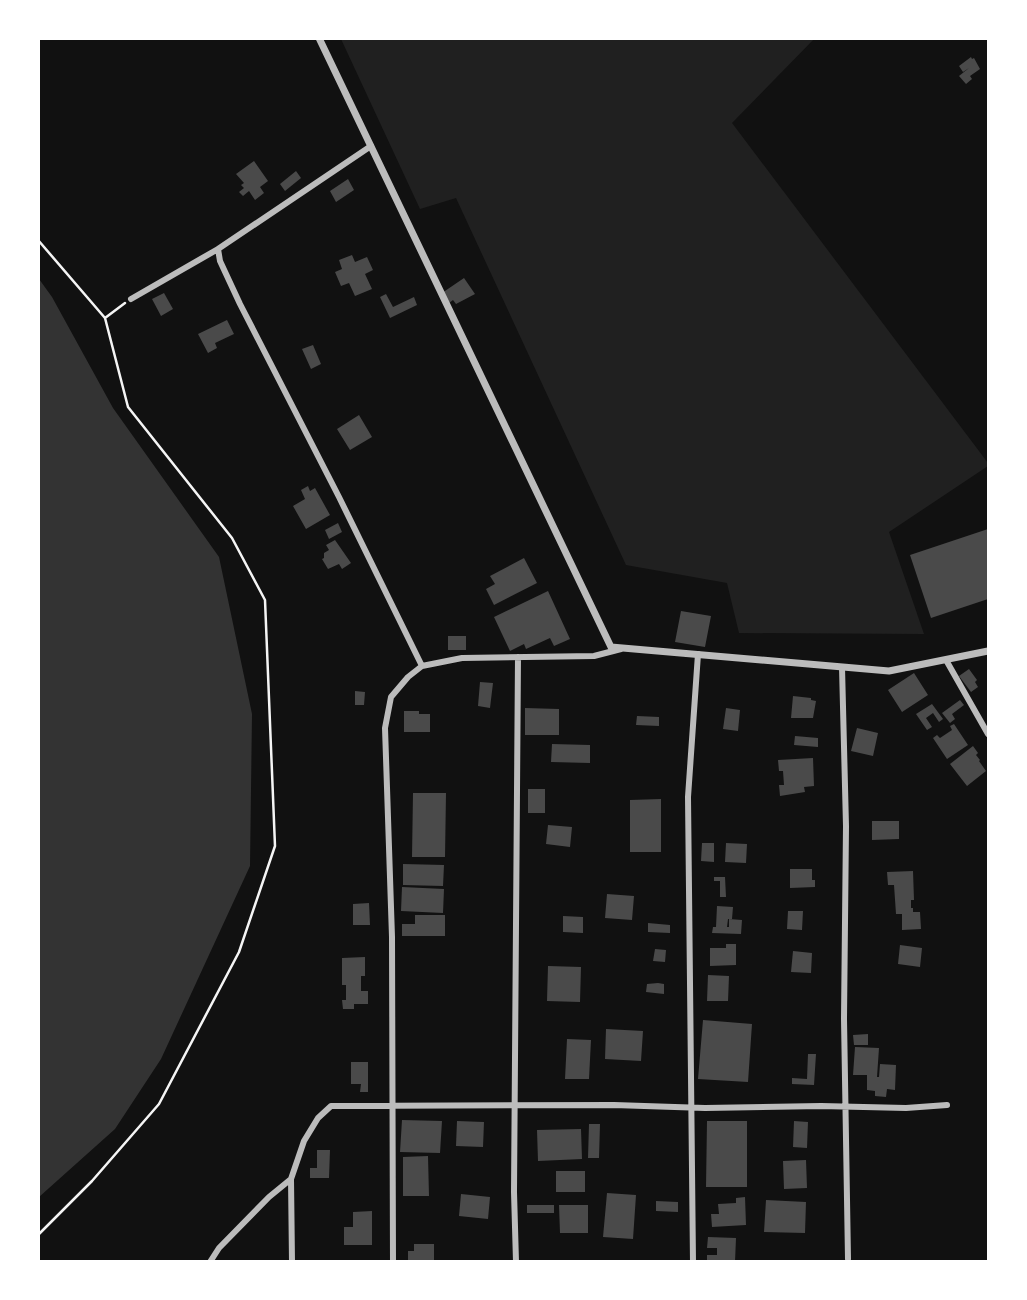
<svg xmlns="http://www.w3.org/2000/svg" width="1027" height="1300" viewBox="0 0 1027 1300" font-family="'DM Sans',sans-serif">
<rect width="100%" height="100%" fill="#111"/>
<!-- green -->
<path fill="#202020" d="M341 39H814L732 123 988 463V466L889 532 924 634 739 633 727 583 626 565 456 198 420 209Z"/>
<!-- water -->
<path fill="#333" d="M39 279 52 297 113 408 219 557 252 714 250 866 161 1059 115 1129 39 1197Z"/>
<!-- building -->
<path fill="#4a4a4a" d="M971 57 972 59 974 58 980 69 970 76 972 79 966 84 959 76 969 68 963 72 959 66Z
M254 161 268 181 260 187 264 193 255 200 249 191 243 196 239 192 244 188 241 185 244 183 236 174Z
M296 171 301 178 285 191 280 184Z
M348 179 354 190 336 202 330 191Z
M352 255 355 262 367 257 373 270 365 274 372 289 355 296 349 283 341 286 335 272 342 269 339 260Z
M464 278 475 294 456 304 453 300 449 303 442 293Z
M164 293 173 309 161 316 152 299Z
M386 294 393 307 414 297 417 305 390 318 380 297Z
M227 320 234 334 215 343 217 348 208 353 198 334Z
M313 345 321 364 311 369 302 349Z
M359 415 372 437 350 450 337 429Z
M308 486 310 491 315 488 330 515 306 529 293 506 305 499 301 490Z
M338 523 342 532 329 539 325 530Z
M988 529V599L931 618 910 555Z
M335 540 351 563 342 569 339 564 328 569 322 559 324 558V553L329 550 326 545Z
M524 558 537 583 494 605 486 589 495 584 490 576Z
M548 591 570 639 554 646 550 638 526 649 524 644 510 651 494 617Z
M681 611 711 616 705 647 675 642Z
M448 636H466V650H448Z
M969 669 977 680 975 682 978 687 971 692 959 676Z
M914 673 928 695 902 712 888 690Z
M480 682 493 683 490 708 478 706Z
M355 691 365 692 364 705H355Z
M793 696 811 698V700L816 701 813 718H791Z
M960 700 964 705 952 714 955 719 950 723 942 713Z
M932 704 943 719 939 722 933 713 926 718 932 727 927 730 916 714Z
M525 708 559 709V735H525Z
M726 708 740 710 738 731 723 729Z
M404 711H419V714H430V732H404Z
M637 716 659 717V726L636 725Z
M954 724 968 745 947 759 933 738 937 735 940 738 952 730 950 726Z
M857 728 878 733 873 756 851 751Z
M795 736 818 738V747L794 745Z
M552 744 590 745V763L551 762Z
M973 746 978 753 976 755 980 760 979 761 986 771 967 786 950 764Z
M813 758 814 786 804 787 805 792 780 796 779 785H784L783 771H779L778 760Z
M528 789H545V813H528Z
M413 793H446L445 857H412Z
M661 799V852H630V800Z
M872 821H899V839L872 840Z
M548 825 572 827 570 847 546 844Z
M702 843H714V862L701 861Z
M726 843 747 844 746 863 725 862Z
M403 864 444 865 443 886 403 885Z
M790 869H812V880H815V887L790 888Z
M913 871 914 900H911V908H913V912H920L921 929 902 930V914H896L894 885H888L887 872Z
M714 877H725L726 897H720V881H714Z
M402 887 444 889 443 913 401 911Z
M607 894 634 896 632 920 605 918Z
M369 903 370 925H353V904Z
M717 906 733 907 732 919H728L727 927H729V919L742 920 741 934 712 933 713 927H716Z
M788 911H803L802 930 787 929Z
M415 915H445V936H402V924H415Z
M563 916 583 917V933L563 932Z
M648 923 670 925V933L648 932Z
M726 944H736V965L710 966V948H726Z
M900 945 922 948 920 967 898 964Z
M655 949 666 950 665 962 653 961Z
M793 951 812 953 811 973 791 972Z
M365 957V976H361V991H368V1004H354V1009H343L342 1000H346V985H342V958Z
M548 966 581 967 580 1002 547 1001Z
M708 975 729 976 728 1001H707Z
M658 983 664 984V994L646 992 647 984Z
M703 1020 752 1024 748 1082 698 1079Z
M606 1029 643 1031 641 1061 605 1059Z
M868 1034V1045H854L853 1035Z
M567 1039 591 1040 589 1079H565Z
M855 1047 879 1048 877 1077H879L880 1064 896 1065 895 1090 887 1089 886 1097 875 1096V1091L867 1090V1075H853Z
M808 1054H816L814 1085 792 1084V1078L807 1079Z
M351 1062H368V1092H360L361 1084H351Z
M402 1120 442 1121 440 1153 400 1152Z
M457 1121 484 1122 483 1147 456 1146Z
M707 1121H747V1187H706Z
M794 1121 808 1122 807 1148 793 1147Z
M589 1124H600L599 1158H588Z
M581 1129 582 1159 538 1161 537 1130Z
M317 1150H330L329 1178H310V1168H317Z
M428 1156 429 1196H403V1157Z
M806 1160 807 1188 784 1189 783 1161Z
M556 1171H585V1192H556Z
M607 1193 636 1195 633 1239 603 1237Z
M461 1194 490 1197 488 1219 459 1216Z
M745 1197 746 1225 712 1227 711 1214H719L718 1204 736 1203V1198Z
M766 1200 806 1202 805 1233 764 1232Z
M656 1201 678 1202V1212L656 1211Z
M527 1205H554V1213H527Z
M559 1205H588V1233H560Z
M372 1211V1245H344V1227H353V1212Z
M708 1237 736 1238 735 1262H707V1255H717V1248H707Z
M414 1244H434V1262L408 1260V1251H414Z"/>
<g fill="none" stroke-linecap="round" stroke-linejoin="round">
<!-- path -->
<path stroke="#f5f5f5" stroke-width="2.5" d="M38 240 105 318 128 407 232 538 265 600 275 846 239 952 159 1104 92 1181 38 1235
M105 318 125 303"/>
<!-- minor -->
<path stroke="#bcbcbc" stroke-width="6" d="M371 146 218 249 220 261 240 304 339 497 422 666
M131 299 218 249
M946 660 988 734
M842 667 846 826 844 1019 848 1259
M291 1179 292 1262
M210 1262 219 1248 269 1197 291 1179 304 1141 318 1118 331 1106 614 1105 705 1108 821 1106 906 1108 947 1105
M393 1262 392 937 385 728 391 697 408 677 422 666 462 658 594 656 621 649
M516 1262 514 1192 518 657
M693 1262 688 797 698 654"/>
<!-- tertiary -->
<path stroke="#bcbcbc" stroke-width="7" d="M319 38 611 647 889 671 988 651"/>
</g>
<!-- border -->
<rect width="1027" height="1300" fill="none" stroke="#ffffff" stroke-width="80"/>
</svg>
